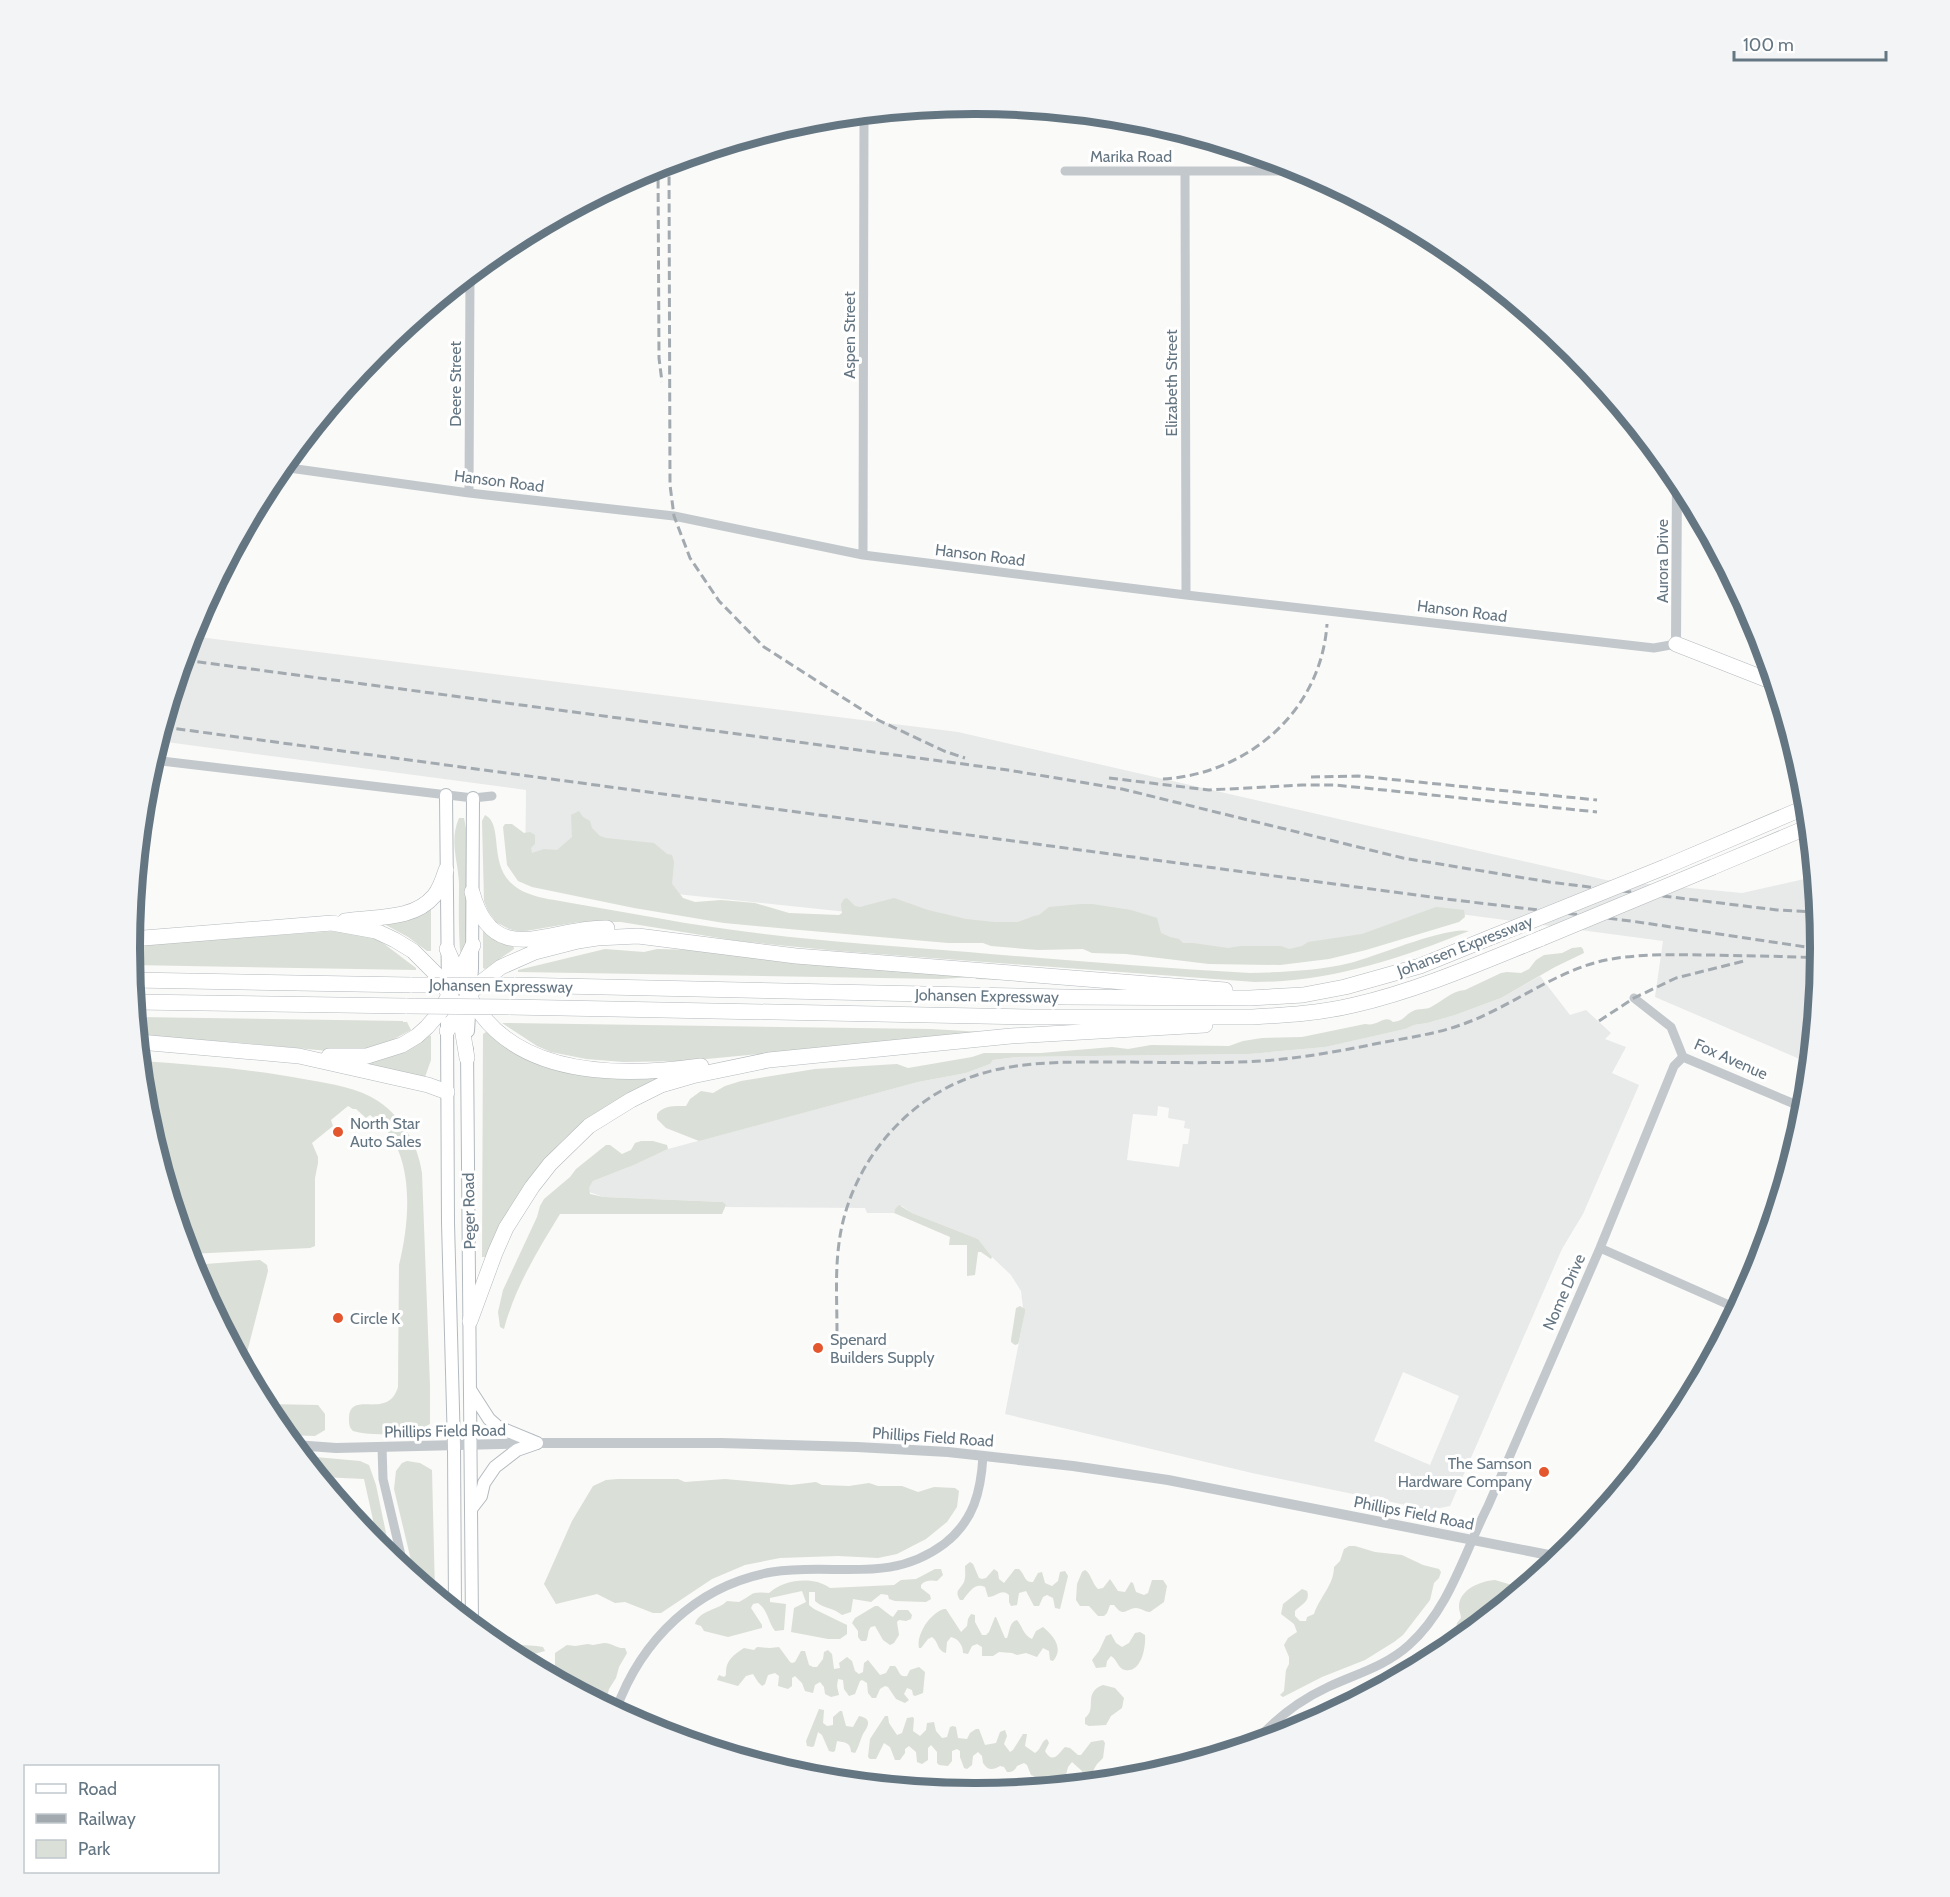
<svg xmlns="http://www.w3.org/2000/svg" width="1950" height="1897" viewBox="0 0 1950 1897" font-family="Cabin,sans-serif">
<rect width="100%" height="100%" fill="#fafaf8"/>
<!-- built -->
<path fill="#e8e9e9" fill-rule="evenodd" d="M191 636 958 732 1606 880 1742 893 1813 877 1820 949 1809 1063 1655 997 1663 941 1437 911 1366 940 1283 950 1228 952 525 878 526 790 159 741Z
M1540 976 1570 1015 1586 1010 1611 1033 1605 1039 1626 1047 1612 1073 1639 1085 1583 1214 1562 1249 1450 1506 1430 1510 1252 1473 1005 1414 1024 1316 1021 1291 1011 1275 992 1257 978 1239 912 1213 902 1206 895 1209 894 1213H867L865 1208 726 1207 723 1202 604 1197 589 1192V1188L593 1181 634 1165 668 1149 918 1082 966 1073 990 1064 993 1060 1016 1057 1249 1054 1324 1047 1405 1029 1414 1025 1427 1023 1455 1015 1501 998ZM1158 1106 1169 1108 1168 1118 1185 1121 1184 1128 1190 1129 1188 1144H1183L1179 1167 1127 1160 1133 1114 1157 1116ZM1403 1372 1459 1396 1430 1465 1374 1441Z"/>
<!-- green -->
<path fill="#dadfd7" d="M579 811 583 817 590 821 592 828 600 836 606 838 654 843 667 854 672 855 674 862 672 884 683 898 695 902 721 900 755 903 789 913 839 915 842 913 841 904 844 899 847 898 855 906 860 907 894 898 928 910 966 919 994 922H1018L1034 916 1039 915 1049 907 1081 904H1092L1131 910 1157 918 1161 933 1170 937 1179 939 1183 943H1193L1228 948 1241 946H1281L1289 949 1302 946 1308 942 1362 934 1436 907 1464 910 1465 917 1459 922 1366 950 1329 959 1280 965 1209 964 1126 954 1092 953 1083 949 1038 950 991 946 983 943H948L800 930 724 923 634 908 532 887 518 881 507 865 503 827 505 824H512L524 833 530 832 535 835V844L531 848 532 853 544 849 557 850 572 837 571 815Z
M485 815C507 826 482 875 527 893 541 899 557 900 571 903 600 908 628 913 657 918 759 937 864 944 968 952 1062 960 1156 968 1250 973 1283 972 1317 971 1350 963 1377 956 1447 926 1469 931 1399 959 1330 982 1255 982L838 951 738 941 621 922H579L520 932 509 929 496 922 488 911 484 901 482 821Z
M459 818H464L466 829V930L465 950 461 959C458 934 459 909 459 883 458 860 449 841 459 818Z
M427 909 431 910V951H427L408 937 384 924Z
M483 927 513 945 514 949 485 969 483 968Z
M337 931 361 934 379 940 416 968V970L132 965 130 946Z
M1581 947 1583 949 1584 953 1555 967 1501 998 1455 1015 1427 1023 1414 1025 1405 1029 1325 1047 1249 1054 1016 1057 993 1060 990 1064 966 1073 918 1082 699 1141 666 1128 657 1119V1114C664 1105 675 1106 686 1106L690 1099 701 1091 713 1093 725 1086 741 1081 815 1069 897 1064 908 1068 972 1057 984 1053H1041L1112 1047 1128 1049 1151 1045 1229 1046 1243 1041 1262 1038 1302 1037 1365 1024C1379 1027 1384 1014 1393 1022 1406 1020 1403 1016 1413 1011 1419 1008 1426 1010 1431 1007 1443 1001 1451 991 1465 990L1501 973 1507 972 1521 973 1529 969 1536 960 1544 955 1562 953 1572 948Z
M605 949 644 952 657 949 702 950 1006 980 976 979 975 977 940 979 518 972V970Z
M137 1017 403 1021V1022H407L411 1030 381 1046 366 1050 328 1051 232 1042 139 1036Z
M502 1023 931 1029 983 1032 686 1061 623 1062 586 1059 551 1052 537 1046Z
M486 1032 519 1054 674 1075C646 1089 616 1103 589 1119 574 1128 562 1141 551 1153 521 1186 504 1218 486 1257H482L483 1034Z
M428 1035 431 1036V1060L425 1077 367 1065 368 1063Z
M141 1061C198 1065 253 1069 309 1080 333 1084 358 1088 378 1101 403 1118 418 1145 422 1173L430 1385V1424C411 1435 374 1437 353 1431 349 1427 349 1424 349 1418 350 1389 388 1421 398 1387L399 1265C411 1216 416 1146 370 1115L366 1118 356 1109H353L348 1106 331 1120 333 1126 312 1143 318 1157V1163L315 1178V1246L310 1248 189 1254 146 1113Z
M641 1141H653L667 1145 668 1149 634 1165 593 1181 589 1188 590 1194 604 1197 723 1202 726 1205 722 1214H560C538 1250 515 1287 504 1329L500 1327 498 1312 503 1290 537 1217 540 1206 544 1199 570 1177 576 1169 606 1145H610L622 1154 631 1150 635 1143Z
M899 1205 912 1213 978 1239 992 1257 991 1259 981 1252H978L975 1275 967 1276V1245H949L950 1237 894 1213 895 1209Z
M260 1260 267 1265 268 1271 244 1364 192 1265Z
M1020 1306 1025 1309V1312L1019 1341 1018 1344 1015 1345 1011 1342V1340L1016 1308Z
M265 1404 318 1405 325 1414V1430L315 1436 287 1435 272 1418Z
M304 1456 360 1461 369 1465 376 1485 391 1557 379 1547 364 1479 321 1477Z
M407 1461 420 1463 432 1470 435 1593 415 1577 394 1489 396 1471 402 1463Z
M618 1479H678L685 1482 725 1479 791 1485 816 1482 822 1485 849 1486 869 1483 878 1486H902L918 1492 934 1487 955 1488 959 1491 957 1507 947 1522 926 1539 897 1554 878 1558 838 1556 780 1558 745 1565 712 1579 661 1613H653L625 1602 615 1603 597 1594 556 1604 544 1584 572 1521 593 1486 606 1480Z
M1349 1546H1355L1375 1552 1402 1555 1423 1565 1439 1569 1441 1572 1439 1578 1434 1583 1430 1600 1403 1635 1394 1642 1365 1660 1322 1677 1283 1697 1280 1695 1284 1691 1286 1670 1289 1664V1657L1284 1645 1288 1638 1297 1632 1294 1624 1281 1614 1283 1604 1302 1589 1307 1591C1311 1601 1301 1605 1295 1611V1616L1300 1621H1306L1307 1617 1314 1614C1319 1598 1334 1585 1334 1567L1340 1561 1344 1549Z
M970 1562 973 1564 979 1578 982 1579 986 1578 994 1569 998 1572 999 1579 1004 1583 1015 1569H1019C1025 1574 1024 1583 1033 1582L1038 1573 1042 1572 1045 1583 1052 1586 1058 1581 1060 1572 1065 1571 1068 1576 1060 1609 1055 1608 1053 1598 1047 1595 1043 1597 1039 1606H1034L1026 1591 1019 1593 1017 1605 1011 1606 1009 1602V1595C1001 1588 997 1597 988 1597L985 1587C975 1582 969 1592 963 1600H960C954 1590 960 1590 964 1582 966 1577 965 1571 965 1566Z
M935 1569H941L943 1575 937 1581C931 1580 925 1580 921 1585V1588L930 1595 931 1599 926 1602 895 1601 889 1599 888 1595 881 1594 871 1602 853 1599 851 1612 842 1615C834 1608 822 1608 815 1601V1592H809V1605L814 1609 847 1625V1634L840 1639H828L791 1632 794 1608 806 1602 802 1591 770 1598V1602L786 1604 784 1630 775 1631C768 1622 768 1610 758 1603L753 1604 751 1608 762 1625V1628L758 1629 728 1637 704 1631 701 1626 695 1624C699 1610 719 1610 727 1601L739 1602C754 1594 750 1591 769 1593 784 1579 814 1576 830 1588L894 1585 901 1580 916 1579Z
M1085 1570C1091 1573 1092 1584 1098 1589L1103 1588 1110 1579 1118 1591 1125 1592 1131 1582 1133 1583 1136 1592 1144 1595 1148 1593 1152 1580H1163L1167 1586 1164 1602 1150 1612C1145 1612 1141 1608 1136 1608 1125 1609 1124 1618 1114 1605H1110L1107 1613 1104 1616H1098L1089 1606H1080L1076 1600 1077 1584 1082 1572Z
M1495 1580 1522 1588 1444 1651 1409 1670 1431 1653 1444 1647 1455 1634 1457 1623 1461 1618C1461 1614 1459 1611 1459 1608 1458 1590 1480 1581 1495 1580Z
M875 1606H878L891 1616 893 1617 898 1610H908L912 1615 911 1619 906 1621 899 1620 897 1622 899 1635 894 1643 890 1645 883 1640 875 1626 871 1627C867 1631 869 1636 866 1641H861L858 1637V1631L852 1623 855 1618Z
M944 1609H946L961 1632 967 1626 968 1619 971 1614 975 1615V1622L982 1635H986L989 1632 995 1617H996L1005 1638H1007C1010 1631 1009 1622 1017 1620 1022 1626 1024 1636 1032 1639L1036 1631 1043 1627C1054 1636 1064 1649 1053 1661L1050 1660 1049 1651 1043 1648 1037 1657 1026 1653 1017 1655 1012 1653 999 1652 993 1656H982V1647L977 1644 972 1646 968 1654 963 1653C963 1646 959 1639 951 1637L947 1642 946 1653C937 1651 939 1642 932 1637L928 1639 921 1648H919C916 1635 930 1613 944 1609Z
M1140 1632 1145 1635C1146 1646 1142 1673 1125 1670 1118 1669 1117 1659 1111 1656L1107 1661 1106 1667 1096 1668 1092 1660 1099 1651 1106 1636 1111 1634 1116 1643 1122 1647 1129 1643 1135 1633Z
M604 1643C612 1643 617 1649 625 1648L627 1653 619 1667 616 1678 609 1689 605 1704 547 1673 555 1668V1653L567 1645 575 1646 588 1644 593 1645Z
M515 1644C524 1646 535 1645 543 1647L545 1651 519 1658 500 1646Z
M757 1647 770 1648 779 1647 790 1662 792 1663 795 1662 801 1651H805L809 1665 813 1667H817L823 1659 824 1652 828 1650 832 1654 834 1669 840 1668 839 1663 847 1657 852 1661 855 1671 859 1674 863 1672 864 1663 868 1660 880 1675 886 1673 890 1666H895C899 1670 899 1678 907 1676L910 1670 919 1667 925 1672 923 1693 915 1696 913 1695 912 1690 907 1688 904 1694 909 1700 905 1703 896 1699 888 1687 885 1686 880 1689 876 1698H872L868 1693 867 1683 862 1680 860 1681 855 1694 849 1696 844 1689 843 1680 838 1679 837 1686 839 1695 831 1697 825 1694 824 1687 820 1682 815 1685 813 1693 805 1691 802 1683 795 1676 792 1678V1686L788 1689 778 1686 779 1676 775 1673 768 1675 765 1684 762 1686 758 1682 753 1674 746 1676 738 1686 717 1680 719 1675 724 1677 726 1675C725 1661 733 1655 744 1648L754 1650Z
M1103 1685 1115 1688 1124 1698 1122 1708 1111 1716 1106 1725 1089 1726 1085 1724V1718C1098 1708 1082 1693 1103 1685Z
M819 1709 824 1710 823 1723 827 1726 833 1725V1717L840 1711H842L846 1726 853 1727 859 1716C873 1719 868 1726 863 1734 860 1740 859 1747 855 1753L851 1752C851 1743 845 1742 837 1741L835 1751 833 1752 829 1751 822 1735 818 1732 814 1746 812 1747 807 1746 806 1741Z
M885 1716H888L889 1723 897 1735 902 1733 907 1718 913 1717 914 1719 913 1731 920 1736 926 1730 927 1723 934 1722 936 1731 942 1738 947 1737 950 1727 953 1726 956 1727 958 1738 967 1739 970 1733 976 1729H979L985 1745 996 1743 1000 1732 1005 1730 1007 1736 1004 1744 1010 1752 1013 1750 1023 1734H1027L1025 1746 1035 1753C1041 1750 1041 1741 1047 1739L1049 1743 1045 1751C1053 1765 1059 1753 1065 1747L1070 1748 1078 1755H1081L1091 1742 1103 1740 1105 1743 1103 1758 1097 1764 1089 1778 1084 1779 1082 1771 1072 1762 1068 1767 1065 1779C1053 1785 1043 1780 1031 1775L1027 1765 1024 1763 1017 1766C1015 1770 1013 1772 1007 1772L1004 1767 1000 1766C993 1770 988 1771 983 1763L982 1756 978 1752 973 1756 972 1765 967 1769 964 1768 960 1757V1751L957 1749 952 1751V1761L948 1766 939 1765 937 1763V1752L931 1745 928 1748V1760L922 1764 917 1762 916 1752 909 1746 905 1749V1753L900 1760H895L890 1747 884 1743 876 1759H870L868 1757 870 1739Z"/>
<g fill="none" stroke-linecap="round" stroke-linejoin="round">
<defs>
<path id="secondary" d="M446 795 448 993
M447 1023 448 1223 454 1446 455 1609
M468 1031 472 968 473 798
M467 1049 472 1624
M471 1391 489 1419 498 1427 537 1443
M471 1509 481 1496 484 1483 495 1467 517 1450 537 1443"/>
<path id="trunk" d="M1676 644 1773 682
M1665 867 1806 807
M1713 867 1808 827
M472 892C494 972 551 926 607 928
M345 921C374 916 413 921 434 896 440 889 443 879 446 870
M131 939 332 923 376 931 395 940 413 951 437 975 459 1010 467 1058
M447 949C457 971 466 995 481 1014 530 1079 629 1076 701 1066
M133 980 412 985
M514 985 1065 997 1250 998 1303 995 1345 987 1420 966 1494 936
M135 1002 407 1006
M509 1007 1031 1017H1253C1287 1015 1321 1013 1354 1005 1419 990 1480 963 1542 938
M447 1031 469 994 484 980 501 967 535 952 578 941 597 938 638 936 796 956 1225 990
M139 1042 299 1056 428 1085 447 1092
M329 1056H367L402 1045 417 1036 427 1027 441 1011 473 945
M470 1321 495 1253 506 1228 532 1187 550 1164 589 1126 631 1100 661 1085 692 1076 769 1060 1011 1036 1205 1025"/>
</defs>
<!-- secondary casing -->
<use href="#secondary" stroke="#b3babf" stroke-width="14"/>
<!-- trunk casing -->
<use href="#trunk" stroke="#b4b9bd" stroke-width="16"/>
<!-- minor -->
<path stroke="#c3c8cc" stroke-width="9" d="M1065 171H1304
M1185 171 1186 595
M282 467 469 493 674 516 863 555 1186 595 1654 648 1676 644
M469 493 470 275
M863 555 864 114
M153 760 473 798 492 796
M1634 998 1671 1027 1683 1057 1804 1108
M1600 1248 1736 1308
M382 1447 383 1479 404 1568
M616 1710C641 1640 697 1585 772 1572 835 1562 889 1585 944 1544 974 1521 981 1491 983 1456
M1255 1742C1275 1719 1300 1700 1328 1687 1356 1674 1386 1666 1409 1645 1450 1608 1464 1553 1488 1506L1600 1248 1674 1066 1683 1057"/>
<!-- tertiary -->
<path stroke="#c3c8cc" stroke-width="10" d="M1676 644 1677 478
M295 1445 336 1448 537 1443H721L857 1447 948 1452 1073 1466 1168 1480 1559 1557"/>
<!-- secondary -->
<use href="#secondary" stroke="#fff" stroke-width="12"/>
<!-- trunk -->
<use href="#trunk" stroke="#fff" stroke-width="15"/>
<!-- rail -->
<path stroke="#a2aab0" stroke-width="3" stroke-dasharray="9 4.5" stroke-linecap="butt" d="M669 163 670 485 674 516 690 558 719 601 764 647 878 720 944 751 965 758
M658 166 659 358 662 382
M184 660 1008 770 1122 789 1403 858 1549 882 1777 910 1816 912
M163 727 1446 899 1631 921 1820 949
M1311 777 1358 776 1597 800
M1109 778 1209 790 1302 785H1335L1597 812
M1163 779C1247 774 1321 712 1327 624
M1599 1021 1634 998 1676 978 1744 961
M837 1332C837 1302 835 1273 839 1243 846 1188 877 1137 921 1104 979 1061 1040 1062 1108 1062 1159 1062 1211 1064 1262 1061 1304 1058 1345 1050 1385 1042 1413 1037 1440 1033 1466 1023 1514 1005 1555 971 1606 960 1642 953 1676 955 1712 955 1748 956 1784 956 1819 958"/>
<defs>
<path id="trunk-bridge" d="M1494 936 1665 867
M1542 938 1713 867
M412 985H514
M407 1006 509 1007"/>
</defs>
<!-- trunk-bridge casing -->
<use href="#trunk-bridge" stroke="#b4b9bd" stroke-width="16" stroke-linecap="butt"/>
<!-- trunk-bridge -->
<use href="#trunk-bridge" stroke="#fff" stroke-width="15"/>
</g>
<!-- markers -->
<g fill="#e4572e" stroke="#fff" stroke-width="2">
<circle cx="338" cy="1132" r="6"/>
<circle cx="338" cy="1318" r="6"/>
<circle cx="818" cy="1348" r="6"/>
<circle cx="1544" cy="1472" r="6"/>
</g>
<g text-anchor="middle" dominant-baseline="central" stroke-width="6" stroke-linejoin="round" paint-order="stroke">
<!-- street labels -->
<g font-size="16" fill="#657683" stroke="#fff">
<text x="1131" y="156">Marika Road</text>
<text transform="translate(849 335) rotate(-90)">Aspen Street</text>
<text transform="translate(1171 383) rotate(-90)">Elizabeth Street</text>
<text transform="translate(455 384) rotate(-90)">Deere Street</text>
<text transform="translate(499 481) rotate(7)">Hanson Road</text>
<text transform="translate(980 555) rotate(7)">Hanson Road</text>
<text transform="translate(1662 561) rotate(-90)">Aurora Drive</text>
<text transform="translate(1462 611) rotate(7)">Hanson Road</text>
<text transform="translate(1465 946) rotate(-21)">Johansen Expressway</text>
<text transform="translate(501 986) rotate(1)">Johansen Expressway</text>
<text transform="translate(987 996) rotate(1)">Johansen Expressway</text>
<text transform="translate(1731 1059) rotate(24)">Fox Avenue</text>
<text transform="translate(469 1211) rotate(-91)">Peger Road</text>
<text transform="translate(1564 1292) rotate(-66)">Nome Drive</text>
<text transform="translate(445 1431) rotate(-1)">Phillips Field Road</text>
<text transform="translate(933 1437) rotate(4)">Phillips Field Road</text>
<text transform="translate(1414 1513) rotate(11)">Phillips Field Road</text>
</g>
<!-- poi labels -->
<g font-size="16" fill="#657683" stroke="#fff" text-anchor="start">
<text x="350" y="1123">North Star<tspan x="350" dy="18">Auto Sales</tspan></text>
<text x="350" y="1318">Circle K</text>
<text x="830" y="1339">Spenard<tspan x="830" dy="18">Builders Supply</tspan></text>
<text x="1532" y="1463" text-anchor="end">The Samson<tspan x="1532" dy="18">Hardware Company</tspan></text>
</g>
</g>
<!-- crop -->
<path d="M0 0H1950V1897H0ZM974 114H976A834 834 0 0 1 1810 948V949A834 834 0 0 1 976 1783H974A834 834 0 0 1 140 949V948A834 834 0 0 1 974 114Z" fill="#f3f4f5" fill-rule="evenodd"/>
<path fill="none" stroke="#657683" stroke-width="8" d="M974 114H976A834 834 0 0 1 1810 948V949A834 834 0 0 1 976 1783H974A834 834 0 0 1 140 949V948A834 834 0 0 1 974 114Z"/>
<!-- legend -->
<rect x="24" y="1765" width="195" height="108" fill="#ffffff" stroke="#c1c8cd" stroke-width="1.5"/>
<rect x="36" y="1784" width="30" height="9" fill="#ffffff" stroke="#c1c8cd" stroke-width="1.5"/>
<text x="78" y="1795" font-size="18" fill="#657683">Road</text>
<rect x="36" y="1814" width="30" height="9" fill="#a2aab0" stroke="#c1c8cd" stroke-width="1.5"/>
<text x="78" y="1825" font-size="18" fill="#657683">Railway</text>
<rect x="36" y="1840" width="30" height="18" fill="#dadfd7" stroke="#c1c8cd" stroke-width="1.5"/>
<text x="78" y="1855" font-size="18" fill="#657683">Park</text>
<!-- scale -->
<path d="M1734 51v9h152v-9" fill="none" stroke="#657683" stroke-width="3"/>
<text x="1743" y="51" font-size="18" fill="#657683" stroke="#ffffff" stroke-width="4.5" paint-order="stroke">100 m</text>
</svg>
